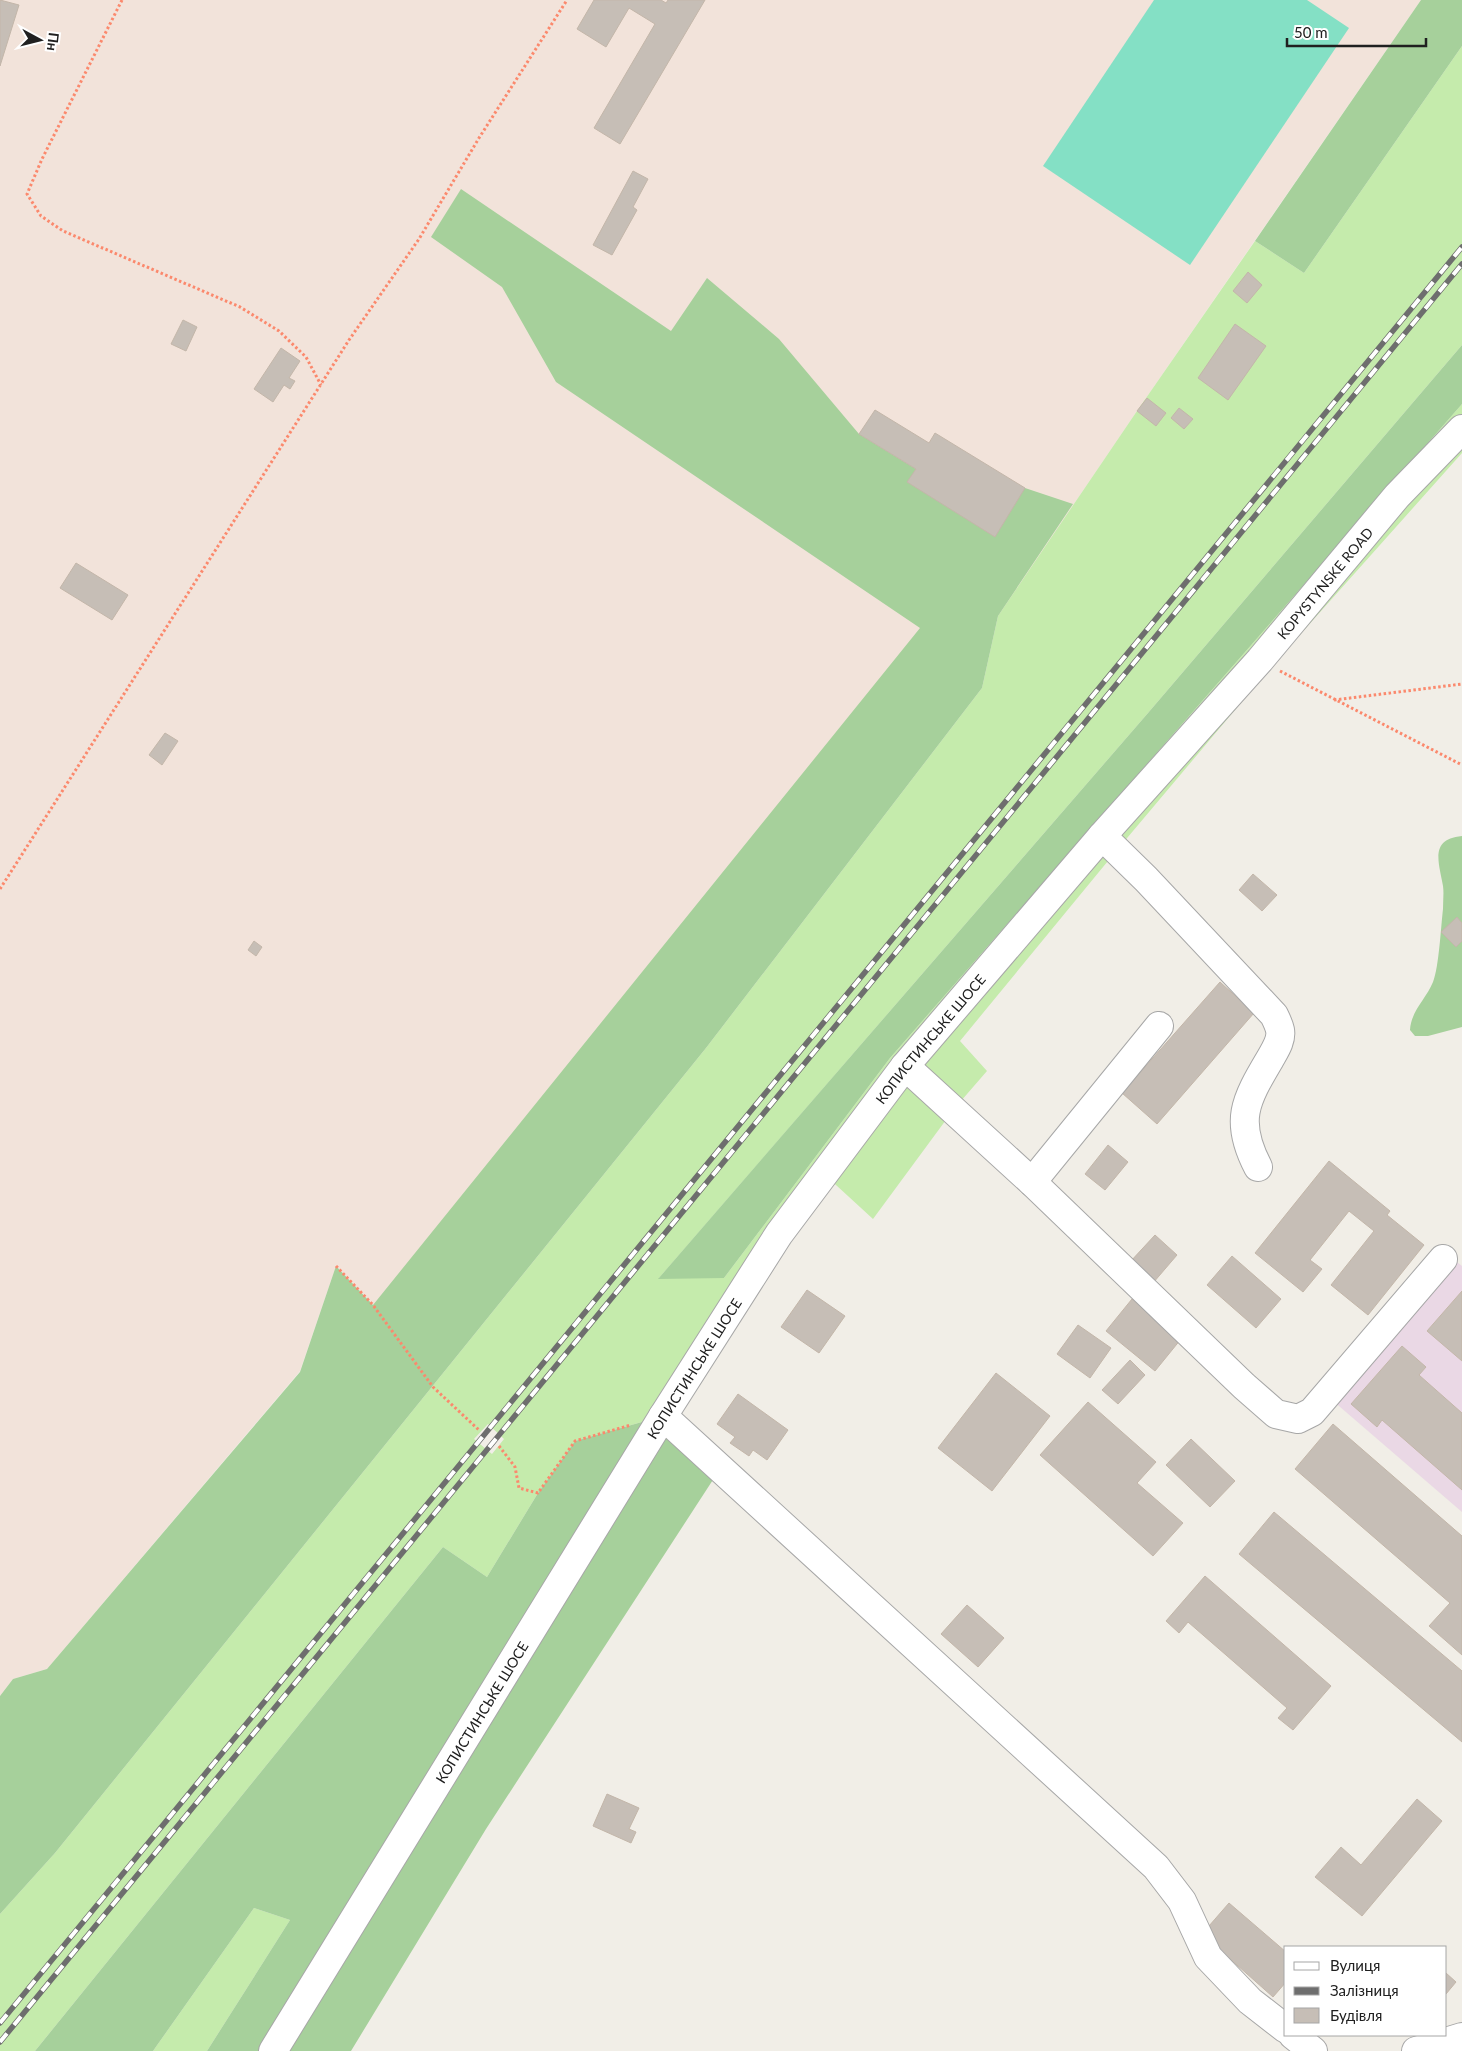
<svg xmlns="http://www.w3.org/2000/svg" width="1462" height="2051" viewBox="0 0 1462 2051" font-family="Lato,sans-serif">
<rect width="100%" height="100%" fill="#f1eee7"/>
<!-- industrial -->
<path fill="#ead8e5" d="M1453 1259 1462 1266V1512L1332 1400Z"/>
<!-- military -->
<path fill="#f2e3da" d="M0 0H1421L1137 411 998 616 373 1305 336 1266 300 1371 47 1669 13 1679 0 1696Z"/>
<!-- grass -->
<path fill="#c5ebac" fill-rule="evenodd" d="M1462 46V345L1148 713 659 1278H724L890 1058 1462 404V453L1272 666 1117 850 960 1041 987 1071 954 1109 873 1219 824 1174 663 1416 575 1441 538 1493 487 1577 443 1547 35 2051H0V1914L55 1853 706 1048 982 688 998 616 1137 411 1255 241 1304 273ZM488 1424 504 1439 492 1454 474 1439Z
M254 1908 290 1920 207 2051H153Z"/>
<!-- forest -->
<path fill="#a6d09b" d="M1421 0H1462V46L1304 273 1255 241Z
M461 189 671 331 707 278 779 339 859 434 916 469 908 482 1025 488 1073 504 998 616 982 688 706 1048 55 1853 0 1914V1696L13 1679 47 1669 300 1372 336 1266 373 1305 920 628 556 382 502 287 431 237Z
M1462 345V404L890 1058 724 1278 658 1279 1148 713Z
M1462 836V1027L1428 1036H1415L1410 1030C1411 1011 1426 999 1433 982 1439 967 1441 926 1443 909 1443 901 1444 893 1443 886 1439 863 1429 839 1462 836Z
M663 1416 720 1469 486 1829 351 2051H207L290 1920 254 1908 153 2051H35L443 1547 487 1577 538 1493 575 1441Z"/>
<!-- pitch -->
<path fill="#84e0c5" d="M1154 0H1307L1349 28 1190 265 1043 166Z"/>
<!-- building -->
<path fill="#c6beb6" stroke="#c3b6a9" d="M0 0 19 5 0 66Z
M594 0H661L666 3 668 0H705L620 144 594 128 655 24 629 8 606 47 577 29Z
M633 171 648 179 633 207 637 210 612 255 593 245Z
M1248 272 1262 285 1247 303 1233 291Z
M183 320 197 327 186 351 171 344Z
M1235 324 1266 346 1228 400 1198 378Z
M281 348 300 361 289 378 295 381 290 389 284 385 273 402 254 389Z
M1147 398 1166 413 1156 426 1137 411Z
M1179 408 1193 419 1184 429 1171 418Z
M875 410 929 443 935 433 1025 488 995 537 907 482 916 469 859 434Z
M76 563 128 595 112 620 60 588Z
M165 733 178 741 162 765 149 755Z
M1253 874 1277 895 1262 911 1239 890Z
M1457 917 1462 923V941L1456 947 1441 932Z
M254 941 262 947 256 956 248 950Z
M1220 982 1254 1013 1157 1124 1122 1093Z
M1108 1145 1128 1162 1105 1190 1085 1174Z
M1329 1161 1390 1211 1387 1215 1424 1245 1368 1315 1331 1285 1374 1231 1349 1211 1310 1260 1322 1269 1303 1292 1255 1253Z
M1155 1235 1177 1255 1153 1283 1130 1262Z
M1232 1256 1281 1299 1256 1328 1207 1285Z
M807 1290 845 1316 819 1353 781 1327Z
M1462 1291V1361L1427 1331Z
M1132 1299 1181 1339 1155 1371 1106 1331Z
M1078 1325 1111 1348 1090 1378 1057 1354Z
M1402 1346 1426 1367 1419 1375 1462 1413V1490L1382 1420 1377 1427 1351 1404Z
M1130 1360 1145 1375 1118 1404 1102 1390Z
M996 1373 1050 1416 992 1491 938 1448Z
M738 1394 788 1430 767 1460 753 1450 749 1456 730 1443 735 1437 717 1424Z
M1088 1402 1156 1462 1137 1483 1183 1523 1153 1556 1040 1455Z
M1333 1424 1462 1536V1655L1429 1626 1450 1603 1295 1469Z
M1191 1439 1235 1481 1210 1507 1166 1465Z
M1274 1512 1462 1671V1742L1239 1554Z
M1205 1576 1331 1686 1293 1730 1278 1718 1287 1708 1188 1622 1179 1633 1166 1621Z
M967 1605 1004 1638 978 1667 941 1634Z
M607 1794 639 1808 629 1829 636 1832 631 1843 593 1826Z
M1417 1799 1442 1821 1362 1916 1315 1877 1341 1847 1361 1865Z
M1229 1903 1286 1952V1982L1273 1997 1202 1934Z
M1446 1973 1456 1982 1446 1994Z"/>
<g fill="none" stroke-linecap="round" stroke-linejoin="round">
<defs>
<g id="minor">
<path d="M1102 836 1146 879 1274 1015C1276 1019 1279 1025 1280 1030 1282 1040 1275 1050 1270 1059 1245 1101 1234 1121 1258 1167"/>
<path d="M905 1066 1032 1182 1244 1386 1276 1414 1298 1419 1312 1412 1443 1259"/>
<path d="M1032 1182 1159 1026"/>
<path d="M663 1416 1156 1867 1182 1901 1208 1957 1250 2001 1286 2029"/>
<path d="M1293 2035 1313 2051"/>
<path id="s1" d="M273 2051 663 1416 779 1234 905 1066 1102 836 1260 660 1397 496 1462 429"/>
<path d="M1416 2051 1462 2037"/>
</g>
</defs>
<!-- minor casing -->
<use href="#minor" stroke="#a7a7a7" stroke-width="30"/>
<!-- path -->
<path stroke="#fb896d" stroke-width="3" stroke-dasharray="2.5 2.5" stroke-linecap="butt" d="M122 0 42 159 27 194 41 216 63 231 240 307 279 331 306 357 321 385
M1280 671 1462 765
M1334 700 1462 684
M0 889 349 340 419 239 479 138 567 0
M336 1266 373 1305 433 1387 480 1431
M499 1446 515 1467 519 1488 538 1493 575 1441 631 1425"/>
<!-- minor -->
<use href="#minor" stroke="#fff" stroke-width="28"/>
<defs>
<path id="rail" d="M0 2023 1462 247
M0 2042 1462 264"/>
</defs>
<!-- rail casing -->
<use href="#rail" stroke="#6e6e6e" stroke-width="5.5"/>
<!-- rail -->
<use href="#rail" stroke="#fff" stroke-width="4" stroke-dasharray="11" stroke-linecap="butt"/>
</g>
<g text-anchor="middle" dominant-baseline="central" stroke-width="4" stroke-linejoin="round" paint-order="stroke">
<!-- street labels -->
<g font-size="14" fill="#202020" stroke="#fff">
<text stroke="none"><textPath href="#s1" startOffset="1811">KOPYSTYNSKE ROAD</textPath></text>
<text stroke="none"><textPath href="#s1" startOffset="1208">КОПИСТИНСЬКЕ ШОСЕ</textPath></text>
<text stroke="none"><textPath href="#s1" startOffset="802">КОПИСТИНСЬКЕ ШОСЕ</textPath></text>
<text stroke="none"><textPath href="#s1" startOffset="398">КОПИСТИНСЬКЕ ШОСЕ</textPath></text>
</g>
</g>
<!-- legend -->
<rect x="1284" y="1946" width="162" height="90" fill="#ffffff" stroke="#a6a6a6"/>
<rect x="1294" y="1962" width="25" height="8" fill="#ffffff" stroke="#a6a6a6"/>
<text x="1330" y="1971" font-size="15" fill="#202020">Вулиця</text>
<rect x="1294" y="1987" width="25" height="8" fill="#6e6e6e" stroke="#a6a6a6"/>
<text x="1330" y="1996" font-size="15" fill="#202020">Залізниця</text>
<rect x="1294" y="2008" width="25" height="15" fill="#c6beb6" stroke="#a6a6a6"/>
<text x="1330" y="2021" font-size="15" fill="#202020">Будівля</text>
<!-- north arrow -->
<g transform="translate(40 40) rotate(97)" stroke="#ffffff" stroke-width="4" paint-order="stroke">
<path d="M0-4L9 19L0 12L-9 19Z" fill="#202020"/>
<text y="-8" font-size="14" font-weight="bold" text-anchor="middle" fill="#202020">Пн</text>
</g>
<!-- scale -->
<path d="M1287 38v8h139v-8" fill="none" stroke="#202020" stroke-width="2.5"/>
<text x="1294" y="38" font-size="15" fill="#202020" stroke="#ffffff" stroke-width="4" paint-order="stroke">50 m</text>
</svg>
